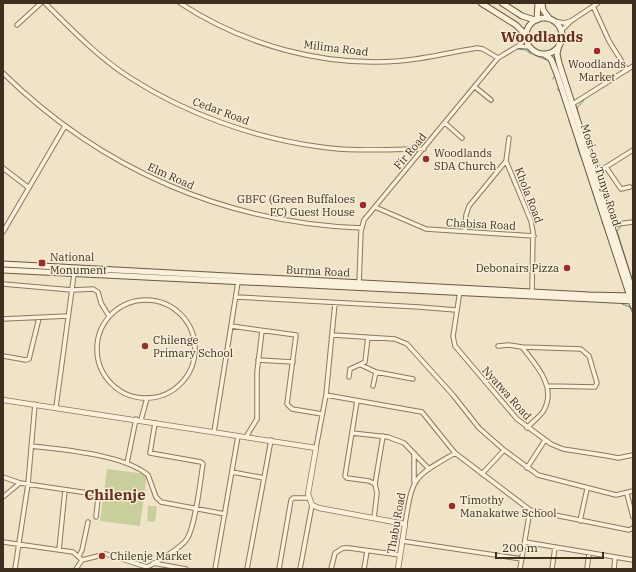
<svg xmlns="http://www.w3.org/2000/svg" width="636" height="572" viewBox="0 0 636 572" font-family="'IBM Plex Serif',serif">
<rect width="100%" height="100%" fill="#f0e4c8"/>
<!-- green -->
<path fill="#c9cf9b" d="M107 469 147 474 140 526 100 521Z
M148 506H157L155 522 147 521Z"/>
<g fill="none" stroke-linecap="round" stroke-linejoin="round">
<!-- stream -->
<path stroke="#6f938a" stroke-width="1" d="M517 49 526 50 531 54
M535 55 549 61
M553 79 555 75
M557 89 561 93
M569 120 575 138
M581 124 577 108 584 100
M576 142 580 155
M581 157 585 168
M593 161 596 165H600
M586 172 601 217
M602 187 600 180 604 173
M606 201 611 216 617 218
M602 222 607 234
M621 226 617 231 633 282
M614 255V257
M619 271 623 283
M622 304 630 307 633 314"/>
<defs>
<path id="minor" d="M45 3C71 29 98 57 129 77 186 114 254 138 321 147 355 152 390 149 424 149
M180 3C244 45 323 67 399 61 426 59 451 52 477 48L483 49 498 58
M593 6 609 41 627 70
M554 21 564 23 570 21
M17 25 41 3
M561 31 571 21 598 3
M518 46 530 47
M3 73C101 169 224 223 362 228
M475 87 491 100
M571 105 633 66
M445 123 462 138
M506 161 531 221 533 232 532 292
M606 167 621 189 630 187
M3 168 29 188
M592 172 606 167 633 150
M375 207 426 229 534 236
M610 225 633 222
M465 231 466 215 469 206 506 161 509 138
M3 232 65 126
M3 284 72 290 93 289 98 292 101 303 109 316
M359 284 361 231 364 220 498 58 518 46 527 38
M460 291 453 336 455 346 517 419 551 444 563 449 608 456 618 458 633 455
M236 297 419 307 456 310
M97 349a49 49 0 1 1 98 0a49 49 0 1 1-98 0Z
M3 319 68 316
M231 326 296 335 287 404 292 409 322 414
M333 335 395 339 407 344 453 395 479 428 504 450 538 475 616 495 633 491
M498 346 509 345 522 347C535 364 557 386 544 410 540 417 532 422 527 428
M522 347 581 349 589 356 597 383 595 387 548 386
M3 356 26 360 29 359 39 318
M258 360 293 362
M361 365 376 372 413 379
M349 377 350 369 365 362 368 337
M373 386 376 372
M326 395 422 412 455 453
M357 401 345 476 347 478 369 481 375 484 377 493 374 518
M56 407 74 274
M141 420 147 398
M214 432 238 282
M352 433 388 437 404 443 429 469
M246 437 257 419V372L262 331
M31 446C63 450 123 454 148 475L156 497 161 502 225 514
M316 448 326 395 335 303
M127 463 136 419
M527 468 545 440
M232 472 264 478 271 440
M482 474 504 450
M3 477 20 483
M414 482V453
M375 484 383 436
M627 494 633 517
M3 497 20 483 95 494 98 498 96 517
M580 521 587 489
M405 524C413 475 413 478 455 453L530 510 629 530 633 528
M402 541 522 559
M3 542 73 552 82 560
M525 542 633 560
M59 550 65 490
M79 556 82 550 88 522
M153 563 186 569
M15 569 28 484 35 404
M76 569 82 560 106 554 147 567C156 563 182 547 187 539 196 524 200 482 203 464L201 462 150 453 155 423
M215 569 238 436
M247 569 264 478
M279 569 291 500 293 498H308
M300 569 312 505
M331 569 335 553 343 548H349L400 555
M364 569 367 551
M520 569 530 510
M552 569 555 547
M587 569 589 553
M614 569 615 558"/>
<path id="tertiary" d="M3 400 316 448 308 494 312 505 319 508 405 524 398 569"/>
<path id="secondary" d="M481 3 516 25 526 35
M502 3 522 16 535 20
M542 3 543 10 549 18
M526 36a18 18 0 1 1 36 0a18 18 0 1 1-36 0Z
M537 20 538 3
M559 45 557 54 559 63 633 292
M544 54 551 59 557 74 633 306
M3 264 589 295 633 296
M3 270 633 301"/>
</defs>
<!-- minor casing -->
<use href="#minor" stroke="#8d765c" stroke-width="5.5"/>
<!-- tertiary casing -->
<use href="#tertiary" stroke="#8d765c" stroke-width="6"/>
<!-- secondary casing -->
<use href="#secondary" stroke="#6f573f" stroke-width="7"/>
<!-- minor -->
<use href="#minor" stroke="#faf1dc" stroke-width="3.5"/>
<!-- tertiary -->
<use href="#tertiary" stroke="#faf1dc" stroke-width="4.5"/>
<!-- secondary -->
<use href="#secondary" stroke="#faf1dc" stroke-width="5"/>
</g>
<!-- markers -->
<g fill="#9e2a2b" stroke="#f7eed8" stroke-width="1.5">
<circle cx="597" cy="51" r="4"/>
<circle cx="426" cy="159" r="4"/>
<circle cx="363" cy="205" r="4"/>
<rect x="38" y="259" width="8" height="8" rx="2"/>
<circle cx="567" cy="268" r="4"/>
<circle cx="145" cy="346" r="4"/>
<circle cx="452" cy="506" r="4"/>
<circle cx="102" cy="556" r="4"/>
</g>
<g text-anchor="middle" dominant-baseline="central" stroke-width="3" stroke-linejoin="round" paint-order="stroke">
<!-- street labels -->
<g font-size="11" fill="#3d2e20" stroke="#f7eed8">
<text transform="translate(336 48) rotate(7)">Milima Road</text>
<text transform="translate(221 111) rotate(20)">Cedar Road</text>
<text transform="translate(410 151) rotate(-50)">Fir Road</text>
<text transform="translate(601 175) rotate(72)">Mosi-oa-Tunya Road</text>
<text transform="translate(171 176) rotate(24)">Elm Road</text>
<text transform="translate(529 195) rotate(69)">Khola Road</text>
<text transform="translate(481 224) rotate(3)">Chabisa Road</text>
<text transform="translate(318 271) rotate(3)">Burma Road</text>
<text transform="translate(507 393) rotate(48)">Nyatwa Road</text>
<text transform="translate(396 523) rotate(-80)">Thabu Road</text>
</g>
<!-- poi labels -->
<g font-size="11" fill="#3d2e20" stroke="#f7eed8" text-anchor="start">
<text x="597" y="64" text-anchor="middle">Woodlands<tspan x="597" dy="13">Market</tspan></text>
<text x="434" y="153">Woodlands<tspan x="434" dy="13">SDA Church</tspan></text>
<text x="355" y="199" text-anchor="end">GBFC (Green Buffaloes<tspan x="355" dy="13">FC) Guest House</tspan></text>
<text x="50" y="257">National<tspan x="50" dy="13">Monument</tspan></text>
<text x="559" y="268" text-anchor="end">Debonairs Pizza</text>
<text x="153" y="340">Chilenge<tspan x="153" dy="13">Primary School</tspan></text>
<text x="460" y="500">Timothy<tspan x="460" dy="13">Manakatwe School</tspan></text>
<text x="110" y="556">Chilenje Market</text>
</g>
<!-- district labels -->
<g font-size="15" font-weight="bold" fill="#6b2e1e" stroke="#f7eed8">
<text x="542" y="36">Woodlands</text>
<text x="115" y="494">Chilenje</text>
</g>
</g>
<!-- border -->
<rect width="636" height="572" fill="none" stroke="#3d2e20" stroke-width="8"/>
<!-- scale -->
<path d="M496 552v6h107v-6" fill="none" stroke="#3d2e20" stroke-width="2"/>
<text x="502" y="552" font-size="12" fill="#3d2e20" stroke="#f7eed8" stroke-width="3" paint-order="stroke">200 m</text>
</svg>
